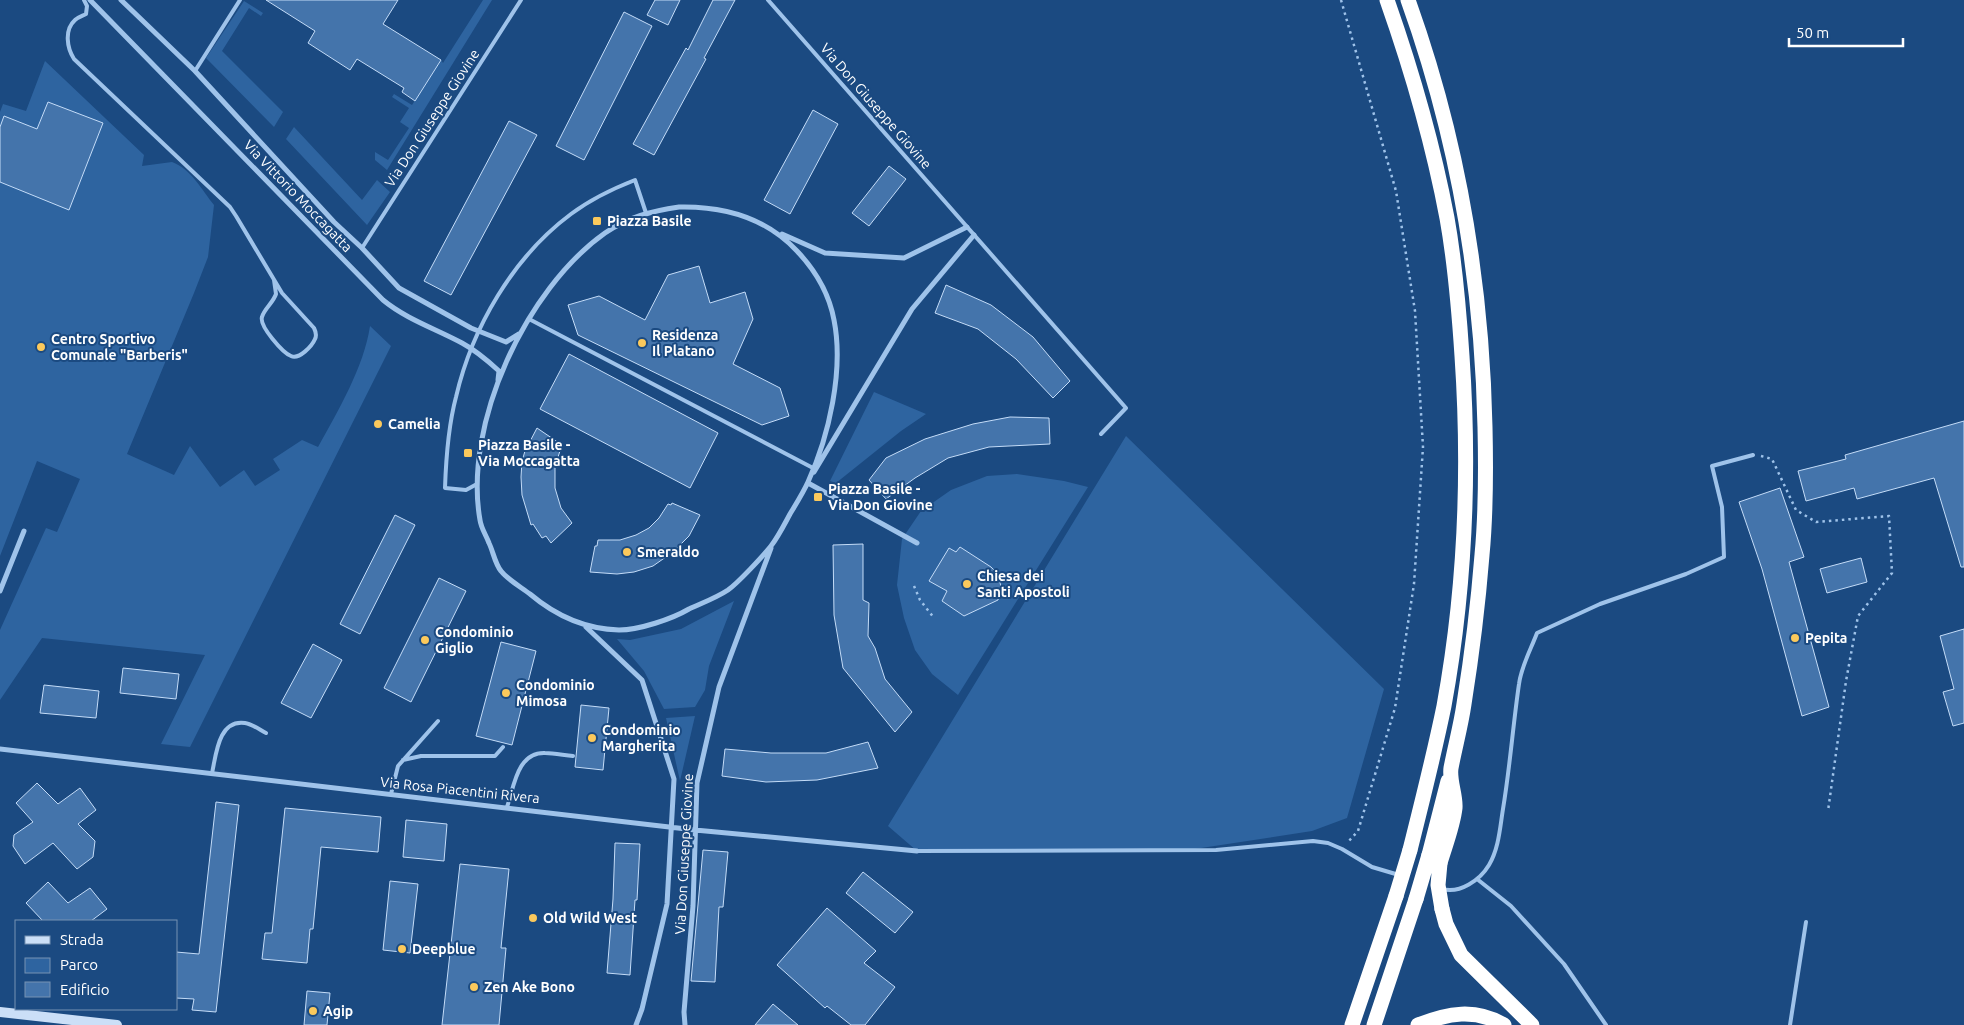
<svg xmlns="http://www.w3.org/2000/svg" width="1964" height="1025" viewBox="0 0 1964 1025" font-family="Ubuntu,sans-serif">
<rect width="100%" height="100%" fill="#1b4a81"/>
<!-- green -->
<path fill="#2e64a0" d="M483 0H492L387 170 375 160V152L388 160 409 128 400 122 409 108 392 97 394 94 412 105 441 60 443 63Z
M244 1 263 13 261 16 249 8 222 51 283 112 274 127 206 58Z
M45 61 144 155 142 166 172 162C191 169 202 190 214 205L208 257 194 293 127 454 174 475 190 446 220 487 244 470 255 486 280 470 273 459 302 440 318 447C338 411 364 367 370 326L391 346 190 747 161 744 205 655 42 638 0 700V630L46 528 57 532 80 479 37 461 0 556V112L3 104 26 111Z
M294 127 362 200 377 180 390 192 367 225 286 139Z
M874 392 926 414 901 431 836 483 830 481Z
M1126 436 1384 689 1347 818 1312 831 1188 850 917 851 888 826Z
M1017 474 1064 481 1088 487 958 695 932 674 915 650 904 618 897 585 902 539 921 511 951 490 987 476Z
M734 601 709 666 705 690 695 707 664 709 644 671 617 639 630 640 681 629Z
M695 716 680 781 666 718Z"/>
<!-- building -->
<path fill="#4474ab" stroke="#c4dcf8" d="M266 0H398L383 24 441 60 415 101 402 92 404 88 357 59 350 70 308 43 315 31Z
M655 0H680L668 25 647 15Z
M713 0H735L704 58 706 59 654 155 633 144 686 48 688 50Z
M624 12 652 26 584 160 556 146Z
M48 102 103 123 69 210 0 182V127L4 116 37 129Z
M813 110 838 124 790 214 764 200Z
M509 121 537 135 451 295 424 281Z
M889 166 906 179 869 226 852 213Z
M699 266 710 303 745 292 753 319 733 364 780 388 789 416 762 425 578 335 568 305 599 296 645 320 668 275Z
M946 285 991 305 1033 337 1070 381 1053 398 1016 359 978 329 935 313Z
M569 354 718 433 690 488 540 409Z
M1010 417 1049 418 1050 444 989 447 948 458 915 478 886 499 869 480 886 458 925 439 973 424Z
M1964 421V567H1961L1934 478 1857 499 1854 488 1806 501 1798 471 1846 459 1845 455Z
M537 428 562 445 555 466V488L561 508 572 523 551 543 546 536 542 538 533 524 531 525 522 495 521 477 522 461 525 451Z
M1780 488 1804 557 1789 562 1829 707 1802 716 1762 569 1739 502Z
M672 503 700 515 689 536 673 552 653 566 634 572 617 574 590 572 595 546H597L598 540H620L636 535 649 528 659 518 668 504 671 505Z
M395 515 415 525 360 634 340 624Z
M863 544V600L869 603 868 636 875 648 885 679 912 712 895 732 843 668 834 615 833 545Z
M960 547 991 567 998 574 1001 587 998 600 964 616 942 601 947 591 929 581 949 548 956 552Z
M1861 558 1867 582 1827 593 1820 569Z
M439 578 466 591 411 702 384 688Z
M1964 629V723L1953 726 1943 692 1954 689 1940 636Z
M501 642 536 651 512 745 476 736Z
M313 644 342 660 311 718 281 703Z
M123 668 179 674 176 699 120 693Z
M44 685 99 691 96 718 40 713Z
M581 705 609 708 603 770 575 767Z
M868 742 878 768 817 780 766 782 722 776 725 749 771 753H826Z
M37 783 58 804 80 788 96 810 78 824 95 841 93 857 77 869 53 843 25 864 13 846 14 835 33 822 16 803Z
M216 802 239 805 216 1012 192 1010 194 999 176 998V952L199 954Z
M285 808 381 817 378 852 321 847 313 929H310L307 963 262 959 265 933H272Z
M406 820 447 824 444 861 403 857Z
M615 843 640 844 637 900H635L630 975 607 973 613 899Z
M703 850 728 852 723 907H719L715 982 691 981Z
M460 864 509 869 501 948H506L499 1025H442Z
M863 872 913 912 895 933 846 893Z
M390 881 418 884 410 953 383 950Z
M48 882 68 903 90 888 107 909 91 921H43L26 903Z
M827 908 876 951 864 963 895 987 865 1025H851L827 1006 825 1008 777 965Z
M307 991 330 993 327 1025H304Z
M773 1004 798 1025H755Z"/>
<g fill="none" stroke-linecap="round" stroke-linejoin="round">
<!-- path -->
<path stroke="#9fc3ea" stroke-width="2.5" stroke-dasharray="2.5 4" stroke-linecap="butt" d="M1341 0 1396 191 1415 311 1423 447 1414 584 1395 708 1358 831 1348 842
M1761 456 1772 459 1796 510 1816 522 1889 516 1892 573 1858 616 1846 681 1828 811
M914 586 920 600 934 618"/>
<!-- lane -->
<path stroke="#9fc3ea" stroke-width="4" d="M84 0 87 6 86 14C82 16 78 17 75 20 64 30 67 48 74 59L230 207 236 216 282 293 314 328C316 332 317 335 315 339 312 346 299 360 291 356 283 353 259 326 262 317 264 309 273 303 276 294L274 280
M768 0 1126 408 1101 434
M195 71 240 0
M362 248 521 0
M529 319 813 468
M477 484 466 490 445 488C446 458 448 427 456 397 472 328 513 257 571 214 591 199 612 189 635 180L646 213
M403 760 421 756H495L503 747
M212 773C216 756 218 719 245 723 252 724 260 730 266 733
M391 794 398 766 438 721
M507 807C514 787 517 752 545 753 554 753 563 755 573 756
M917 851 1216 850 1313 841 1328 843 1342 849 1372 867 1399 875
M1477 879 1511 906 1564 964 1606 1025
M1442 889C1460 894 1480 880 1489 865 1499 848 1500 827 1503 809 1510 767 1513 725 1519 684 1521 667 1531 649 1537 633L1600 604 1686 574 1724 557 1722 507 1712 466 1753 455
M1790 1025 1806 922"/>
<!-- street -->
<path stroke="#9fc3ea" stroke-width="5" d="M90 0 383 300C406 319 436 329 462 343 475 350 487 360 499 371L498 380
M121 0 195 71 334 222 362 248 399 288 471 328 506 342 519 334
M679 207C723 206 766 218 797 251 815 270 829 293 834 320 844 370 829 436 808 482 803 493 796 504 790 514 784 525 778 537 771 546 763 556 738 583 728 590 716 598 702 603 689 609 672 619 639 630 619 630 585 629 556 616 530 594 521 587 508 580 501 571 495 564 493 551 489 543 486 535 481 528 480 520 463 424 526 289 605 233 628 217 652 211 679 207Z
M782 234 825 253 904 258 967 227
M814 472 912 309 974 235
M808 483 917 543
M0 591 24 531
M586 627 642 680 674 779 667 904 642 1009 636 1025
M0 749 695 830 917 851
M685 1025 684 1012 693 906 697 783 719 687 771 548"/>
<!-- secondary -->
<path stroke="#cbdff7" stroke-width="10" d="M0 1012 117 1025"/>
<!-- highway -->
<path stroke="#fff" stroke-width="15" d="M1387 0C1412 71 1433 144 1447 218 1455 263 1459 310 1462 356 1470 473 1465 591 1444 706 1434 755 1422 802 1410 850
M1408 0C1458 139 1482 280 1485 427 1486 470 1486 513 1482 555 1478 605 1472 654 1464 704 1461 725 1455 747 1451 768 1449 781 1456 795 1455 808 1453 826 1445 846 1440 863
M1429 855 1448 781
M1442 909 1446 924 1461 955 1532 1025
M1352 1025 1396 896
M1374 1025 1416 899
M1418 1025C1448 1013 1475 1008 1504 1025"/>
<!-- highway-bridge -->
<path stroke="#fff" stroke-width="15" d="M1440 863 1438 885 1442 909
M1396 896 1410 850
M1416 899 1429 855"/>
</g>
<!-- markers -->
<g fill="#fbc95c" stroke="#1b4a81" stroke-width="2">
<rect x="592" y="216" width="10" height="10" rx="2.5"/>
<circle cx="642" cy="343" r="5"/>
<circle cx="41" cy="347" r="5"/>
<circle cx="378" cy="424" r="5"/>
<rect x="463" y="448" width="10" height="10" rx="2.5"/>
<rect x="813" y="492" width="10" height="10" rx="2.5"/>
<circle cx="627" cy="552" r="5"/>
<circle cx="967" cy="584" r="5"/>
<circle cx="1795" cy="638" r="5"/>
<circle cx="425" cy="640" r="5"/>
<circle cx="506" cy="693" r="5"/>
<circle cx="592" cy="738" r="5"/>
<circle cx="533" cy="918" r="5"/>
<circle cx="402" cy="949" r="5"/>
<circle cx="474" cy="987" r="5"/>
<circle cx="313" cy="1011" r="5"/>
</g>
<g text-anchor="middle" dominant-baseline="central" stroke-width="4" stroke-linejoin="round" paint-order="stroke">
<!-- street labels -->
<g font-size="14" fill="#fff" stroke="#1b4a81">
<text transform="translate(876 106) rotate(49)">Via Don Giuseppe Giovine</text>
<text transform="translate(432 118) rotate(-57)">Via Don Giuseppe Giovine</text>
<text transform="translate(298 196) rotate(46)">Via Vittorio Moccagatta</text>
<text transform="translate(460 790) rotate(6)">Via Rosa Piacentini Rivera</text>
<text transform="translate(684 854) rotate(-87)">Via Don Giuseppe Giovine</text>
</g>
<!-- poi labels -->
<g font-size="14" font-weight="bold" fill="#fff" stroke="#1b4a81" text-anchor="start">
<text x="607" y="221">Piazza Basile</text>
<text x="652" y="335">Residenza<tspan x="652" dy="16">Il Platano</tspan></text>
<text x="51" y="339">Centro Sportivo<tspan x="51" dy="16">Comunale "Barberis"</tspan></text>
<text x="388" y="424">Camelia</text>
<text x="478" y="445">Piazza Basile -<tspan x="478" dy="16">Via Moccagatta</tspan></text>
<text x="828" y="489">Piazza Basile -<tspan x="828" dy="16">Via Don Giovine</tspan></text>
<text x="637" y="552">Smeraldo</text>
<text x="977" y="576">Chiesa dei<tspan x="977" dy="16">Santi Apostoli</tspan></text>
<text x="435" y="632">Condominio<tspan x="435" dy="16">Giglio</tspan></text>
<text x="1805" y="638">Pepita</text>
<text x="516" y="685">Condominio<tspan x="516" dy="16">Mimosa</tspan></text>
<text x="602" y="730">Condominio<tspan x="602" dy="16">Margherita</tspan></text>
<text x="543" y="918">Old Wild West</text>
<text x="412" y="949">Deepblue</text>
<text x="484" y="987">Zen Ake Bono</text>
<text x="323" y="1011">Agip</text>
</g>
</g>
<!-- legend -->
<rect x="15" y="920" width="162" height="90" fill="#1b4a81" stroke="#7692b3"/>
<rect x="25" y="936" width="25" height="8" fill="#cbdff7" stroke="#7692b3"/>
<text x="60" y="945" font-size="15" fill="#ffffff">Strada</text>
<rect x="25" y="958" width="25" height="15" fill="#2e64a0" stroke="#7692b3"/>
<text x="60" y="970" font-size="15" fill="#ffffff">Parco</text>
<rect x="25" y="982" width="25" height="15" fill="#4474ab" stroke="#7692b3"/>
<text x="60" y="995" font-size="15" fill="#ffffff">Edificio</text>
<!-- scale -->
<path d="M1789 38v8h114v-8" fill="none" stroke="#ffffff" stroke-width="2.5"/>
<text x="1796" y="38" font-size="15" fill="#ffffff" stroke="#1b4a81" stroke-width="4" paint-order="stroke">50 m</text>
</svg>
